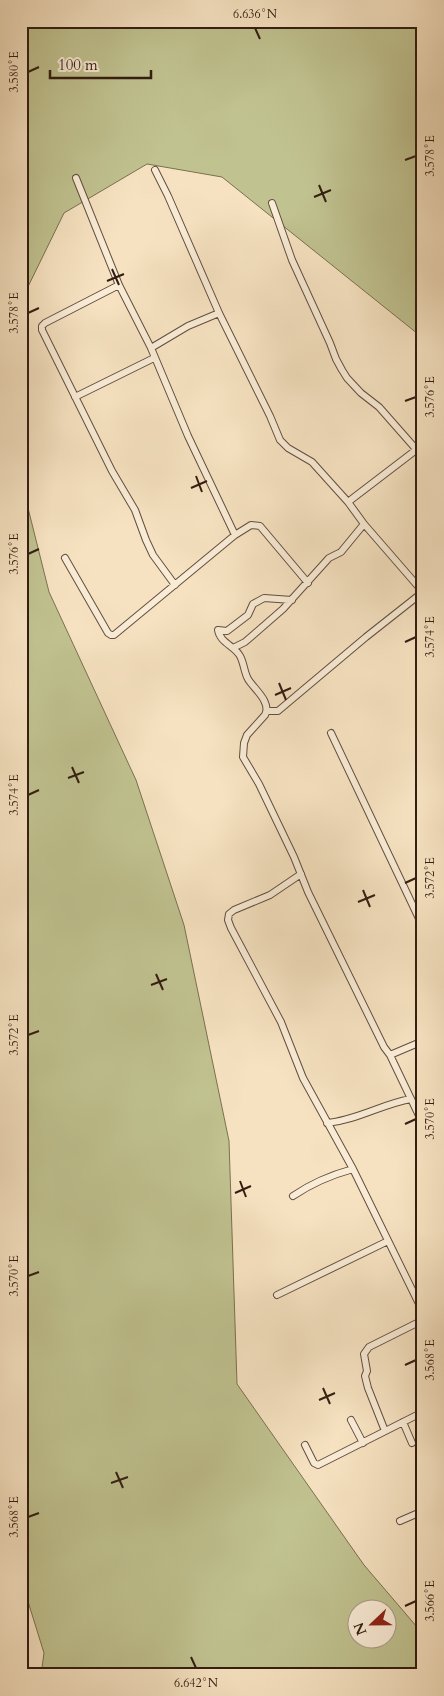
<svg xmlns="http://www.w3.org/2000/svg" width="444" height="1696" viewBox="0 0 444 1696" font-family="Cardo,serif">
<rect width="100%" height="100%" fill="#f6e2c1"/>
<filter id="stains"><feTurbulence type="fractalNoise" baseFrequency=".004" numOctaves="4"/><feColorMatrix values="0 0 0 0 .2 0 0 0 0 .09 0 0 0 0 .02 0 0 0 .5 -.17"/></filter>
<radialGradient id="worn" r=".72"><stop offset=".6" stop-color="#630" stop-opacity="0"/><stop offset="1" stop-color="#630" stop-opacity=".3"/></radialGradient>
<!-- green -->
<path fill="#c0c290" stroke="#7a7051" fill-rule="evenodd" d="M21 21H423V338L222 177 147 164 64 213 21 301Z
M21 480 49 592 136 780 184 925 229 1141 237 1384 364 1565 423 1634V1675H41L44 1653 21 1579ZM356 1608H386V1638H356Z"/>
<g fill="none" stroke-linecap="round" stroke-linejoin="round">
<defs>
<path id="minor" d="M155 170 168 196 219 313 270 416 280 440 288 448 312 462 348 502 416 450
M76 178 119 285
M272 203 292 260 330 343 336 359 342 370 347 378 361 393 379 407 423 457
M151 348 188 326 219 313
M75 397 154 358
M364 524 423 592
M65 558 108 633 111 635H114L235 535
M175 585 153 555 146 540 135 510 112 471 42 330V326L45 323 119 285 151 348 188 436 235 535 251 525 260 526 308 583
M292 600 264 598 253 604 248 615 227 631 218 630C220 643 235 646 240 656 244 663 244 672 248 679 253 688 272 702 265 715L247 735 244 743 243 757 259 784 294 857 308 892 384 1047 390 1055 423 1124
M233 648 245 642 283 609 329 558 341 552 364 524 348 502
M423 701C418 708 420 714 423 722
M267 711H278L366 637 423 592
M331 733 423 927
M301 874 270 895 234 910 229 914 228 920 231 928 281 1022 303 1078 353 1169 423 1312
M390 1055 423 1041
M327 1123C357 1120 382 1104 411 1099
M293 1196C312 1183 331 1175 353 1169
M277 1295 388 1241
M351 1420 363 1443
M403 1422 412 1443
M385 1431 368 1388 365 1376 367 1371 364 1354 369 1347 423 1320
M305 1445 314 1463 318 1465 423 1412
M400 1521 423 1511"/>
</defs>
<!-- minor casing -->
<use href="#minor" stroke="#644e3e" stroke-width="8"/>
<!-- minor -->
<use href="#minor" stroke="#f9ecd7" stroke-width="6"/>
</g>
<!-- ticks -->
<path fill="none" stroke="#331d12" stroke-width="2" d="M255 28 260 39M28 72 39 67M405 160 416 156M319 185 326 202M314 197 331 190M112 269 119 285M107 281 124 274M28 313 39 308M405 401 416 397M196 476 202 492M191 488 207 481M28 554 39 549M405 642 416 637M279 683 286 700M275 695 291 688M72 767 79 783M68 778 84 772M28 795 39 790M405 883 416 878M363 890 370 907M358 902 375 895M156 974 163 990M151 985 167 979M28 1035 39 1031M405 1124 416 1119M240 1181 246 1197M235 1193 251 1186M28 1276 39 1272M405 1365 416 1360M323 1388 330 1404M319 1400 335 1393M116 1472 123 1488M111 1483 128 1477M28 1517 39 1513M405 1606 416 1601M191 1657 196 1668"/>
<!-- margin -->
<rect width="444" height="1696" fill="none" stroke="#f6e2c1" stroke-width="55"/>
<!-- north arrow -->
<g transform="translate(372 1624) rotate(248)"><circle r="24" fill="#f9ecd7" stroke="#aa9988"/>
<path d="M0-4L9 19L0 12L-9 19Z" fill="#8f2418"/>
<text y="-8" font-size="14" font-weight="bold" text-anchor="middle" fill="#331d12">N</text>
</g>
<!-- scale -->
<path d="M50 70v8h101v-8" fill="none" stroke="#331d12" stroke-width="2.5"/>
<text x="58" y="70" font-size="15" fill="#331d12" stroke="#f9ecd7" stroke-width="4" paint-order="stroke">100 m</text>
<rect x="28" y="28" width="388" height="1640" fill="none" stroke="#331d12" stroke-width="2"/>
<g font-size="12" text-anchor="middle" fill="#331d12">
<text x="255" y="18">6.636°N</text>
<text transform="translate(14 72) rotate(-90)" y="4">3.580°E</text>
<text transform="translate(430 156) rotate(-90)" y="4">3.578°E</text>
<text transform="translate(14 313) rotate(-90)" y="4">3.578°E</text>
<text transform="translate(430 397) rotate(-90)" y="4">3.576°E</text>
<text transform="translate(14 554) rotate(-90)" y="4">3.576°E</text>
<text transform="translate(430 637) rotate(-90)" y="4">3.574°E</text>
<text transform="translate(14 795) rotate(-90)" y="4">3.574°E</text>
<text transform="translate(430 878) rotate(-90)" y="4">3.572°E</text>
<text transform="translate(14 1035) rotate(-90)" y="4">3.572°E</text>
<text transform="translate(430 1119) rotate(-90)" y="4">3.570°E</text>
<text transform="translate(14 1276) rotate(-90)" y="4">3.570°E</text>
<text transform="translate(430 1360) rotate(-90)" y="4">3.568°E</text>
<text transform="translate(14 1517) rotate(-90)" y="4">3.568°E</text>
<text transform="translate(430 1601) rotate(-90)" y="4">3.566°E</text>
<text x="196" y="1687">6.642°N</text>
</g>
<rect width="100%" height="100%" filter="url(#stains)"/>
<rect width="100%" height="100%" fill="url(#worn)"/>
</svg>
